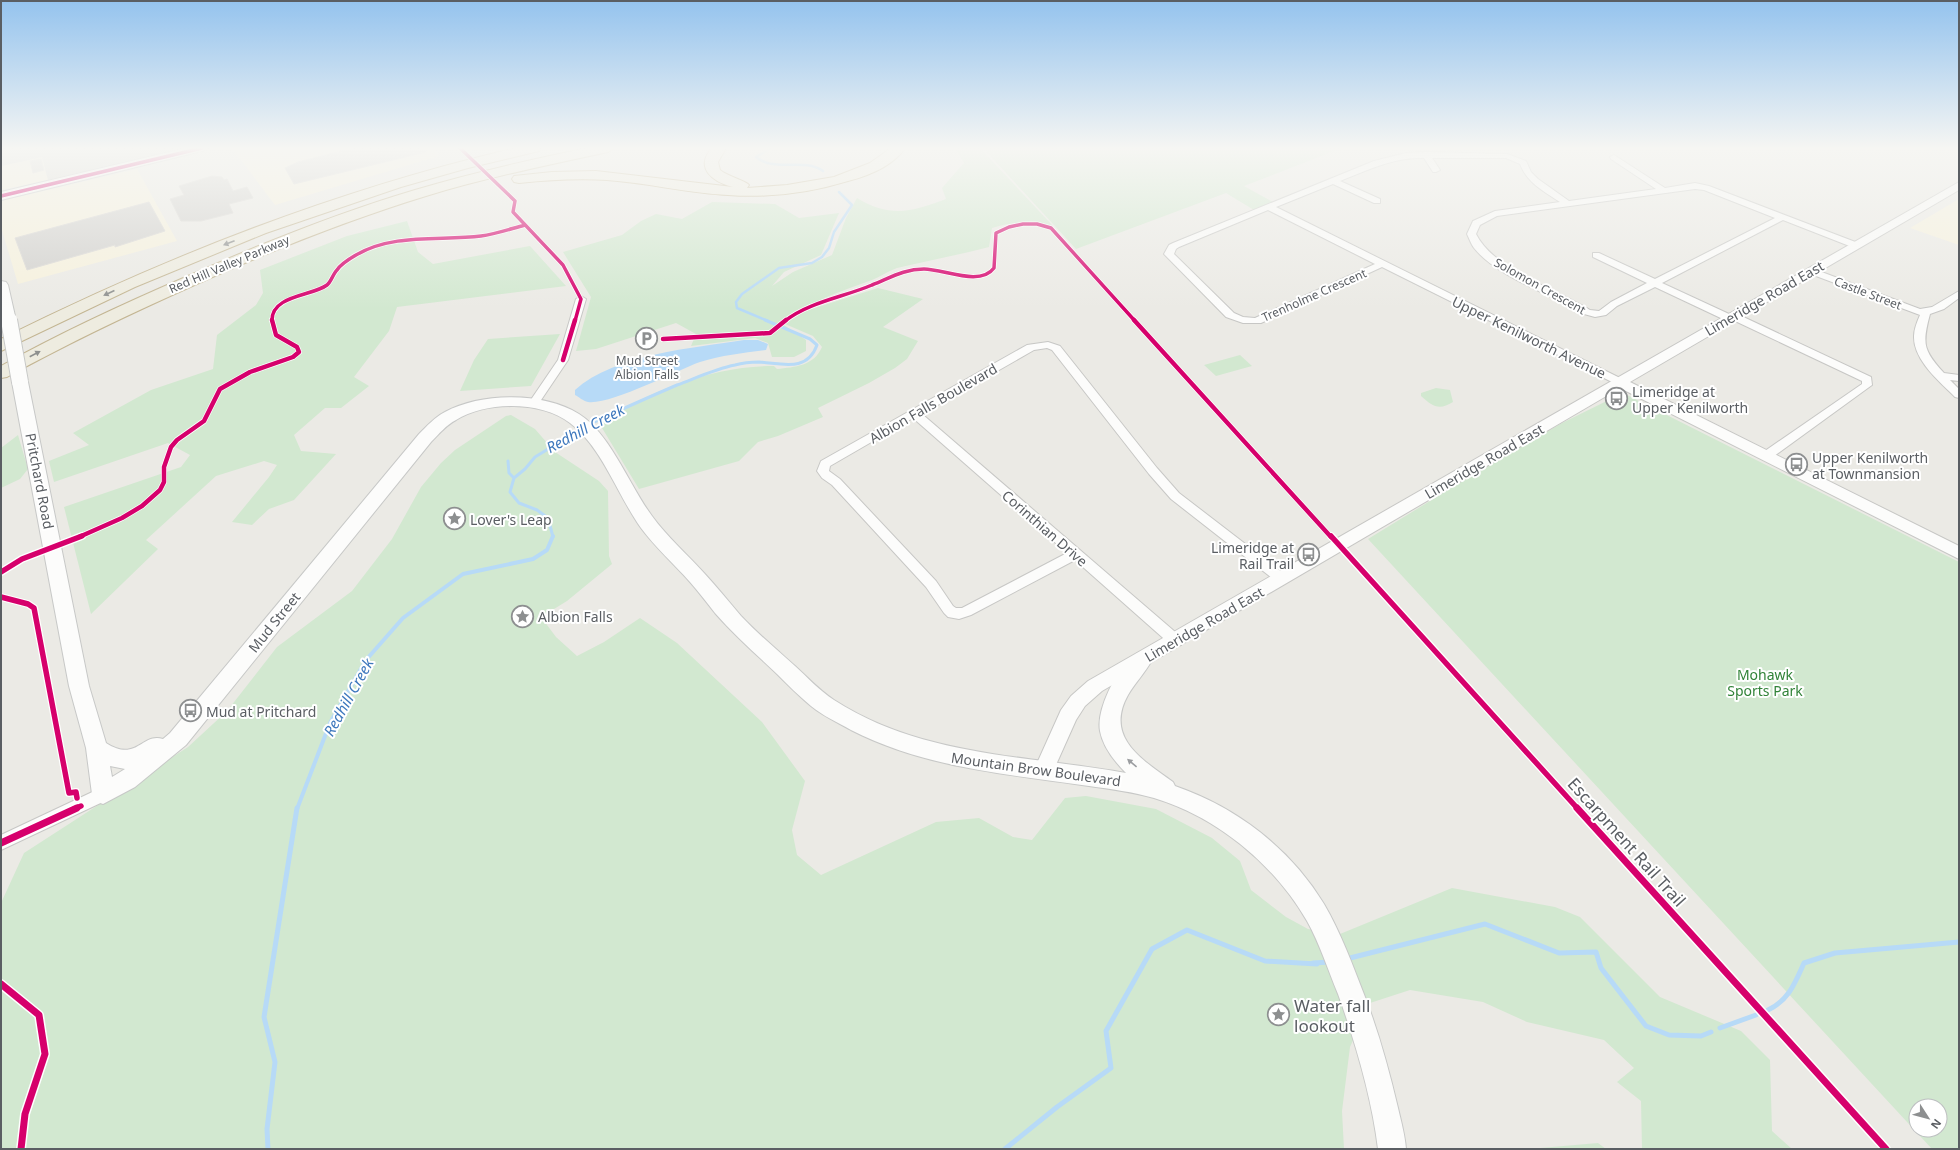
<svg xmlns="http://www.w3.org/2000/svg" width="1960" height="1150" viewBox="0 0 1960 1150" font-family="'Noto Sans',sans-serif">
<rect width="100%" height="100%" fill="#ebeae5"/>
<!-- commercial -->
<path fill="#f6f1dd" d="M232 148H433L439 156 275 205Z
M42 157 48 180 1 190V166Z
M137 169 177 241 18 284 1 227V201Z
M1959 199V245L1910 228Z"/>
<!-- industrial -->
<path fill="#dcdbd6" d="M1 148H180L48 180 42 157 1 166Z"/>
<!-- green -->
<path fill="#d2e8d0" fill-rule="evenodd" d="M955 148H980L1053 226C1030 221 1015 221 992 228L989 247C958 255 927 261 897 268 888 271 880 277 872 280 841 291 808 302 781 323L806 340V351L794 357H772L768 343 755 338 691 346 696 334 676 323 596 349 576 351 591 297 563 252 622 235 641 221 656 214 682 219 712 202 775 204 799 218 839 213 821 255 784 272 772 286 793 272 832 255 846 218 857 198C890 218 912 212 946 199L942 188 964 163Z
M983 148H1342L1244 186 1273 202 1254 210 1226 193 1076 249Z
M407 221 418 252 433 264 530 246 566 286 397 307 389 331 354 377 369 386 341 408H325L294 435 301 451 336 454 294 500 269 509 252 525 232 522 269 477 277 465 264 461 216 476 146 540 158 549 91 614 64 507 181 467 190 455 168 443 54 482 49 461 89 445 73 433 151 390 213 369 217 335 256 305 263 293 260 270 347 236Z
M878 288 923 299 883 327 918 341 907 359 895 368 869 383 818 408 823 417 778 436 758 442 739 461 639 489 599 423C652 390 712 366 774 366L777 369C795 367 814 366 822 347L813 336 785 324 802 312Z
M560 334 531 386 460 391 474 360 488 339Z
M1240 355 1252 366 1216 376 1204 365Z
M1436 388 1450 390 1453 402C1439 411 1432 406 1421 396V393Z
M1623 393 1959 562V1149H1932L1368 539 1469 477 1562 423ZM1916 1106H1940V1130H1916Z
M511 415 535 429 555 452 599 481 608 491 609 556 612 564 567 601 541 617 556 637 577 656 604 642 640 618 677 643 762 722 805 781 792 830 797 855 821 875 936 822 979 818 1013 837 1032 840 1065 798 1086 796 1156 809 1212 838 1240 861 1251 890 1286 917 1308 929 1340 934 1452 888 1555 907 1580 917 1660 997 1741 1031 1770 1060 1772 1131 1792 1149H1642L1641 1101 1617 1082 1634 1068 1604 1040 1527 1022 1483 1002 1410 990 1370 1003 1350 1047 1342 1111 1344 1149H1V903L24 853 188 747 227 711 277 647 352 591 392 539 421 487 441 463 455 450 506 416Z
M18 435 28 469 20 479 1 488V448Z
M1598 1143 1606 1149H1529Z"/>
<!-- water -->
<path fill="#b7daf7" d="M744 340H758L768 344 766 350C744 353 722 355 700 362 675 371 611 405 588 402 583 401 579 397 575 395V390C615 354 693 348 744 340Z"/>
<g fill="none" stroke-linecap="round" stroke-linejoin="round">
<!-- stream-far3 -->
<path stroke="#b7daf7" stroke-width="2.5" d="M771 148 756 157C776 173 803 157 823 171
M768 321 737 308 736 302 742 294 779 268 812 263 822 257 829 248 834 232 852 205 839 192"/>
<!-- stream-far2 -->
<path stroke="#b7daf7" stroke-width="3" d="M588 425C617 411 647 398 677 385 696 378 715 369 735 365 742 363 751 362 759 362 781 363 807 373 817 345L810 339 765 320
M508 461 509 473 514 478
M553 537 548 518 537 510 519 503 510 492 514 478 525 469 535 457 581 429"/>
<!-- stream-far1 -->
<path stroke="#b7daf7" stroke-width="4" d="M297 809 330 723 366 660 403 618 463 574 533 559 547 550 553 536"/>
<!-- stream -->
<path stroke="#b7daf7" stroke-width="5" d="M1346 959 1485 924 1559 953 1596 952 1601 968 1646 1026 1669 1035 1701 1036 1711 1032
M1768 1010C1789 1000 1795 983 1804 963L1835 953 1959 942
M1720 1028 1756 1015
M268 1149 267 1129 275 1062 264 1017 297 808
M1005 1149 1057 1107 1111 1068 1106 1031 1152 949 1187 930 1265 961 1317 964 1313 963 1330 962"/>
</g>
<!-- building -->
<path fill="#d2d1ce" stroke="#dad8d4" d="M353 148H426V152L294 184 285 168 298 162Z
M41 159 44 170 33 173 30 161Z
M212 176 222 177 224 180 227 179 233 191 247 187 253 198 229 204 233 213 201 221H181L170 199 184 195 179 186Z
M149 202 165 231 115 247V245L27 270 15 238Z"/>
<g fill="none" stroke-linecap="round" stroke-linejoin="round">
<defs>
<path id="minor" d="M1426 152 1507 154 1526 161 1531 172 1538 179 1569 201 1656 189 1611 159 1610 157 1614 155 1665 188 1695 183 1709 186 1858 243V247H1852L1783 220 1662 283 1729 314H1737L1871 377 1872 385 1770 459H1762L1760 456 1762 453 1862 384V381L1733 320H1725L1655 287 1617 306 1606 315 1595 317 1584 314C1552 295 1496 276 1474 248 1471 244 1469 238 1467 234L1473 221 1495 211 1560 202C1545 192 1527 183 1520 164L1506 158H1432L1440 170 1436 172H1433L1424 158C1394 157 1368 170 1340 181L1380 199V203H1374L1333 184 1276 207 1624 380 1625 382 1624 384H1616L1382 267 1261 323H1243L1226 317 1164 254 1169 245 1173 243 1374 161 1406 153ZM1695 189 1704 190 1775 218 1655 279 1599 253H1593V257L1647 283 1611 302 1599 311 1590 310C1556 289 1494 270 1476 234L1480 225 1497 216ZM1268 210 1375 264 1255 318 1243 317 1234 313 1174 254 1176 249 1179 247Z
M1811 268 1920 309 1932 307 1959 291V298L1944 309 1930 314C1922 344 1923 350 1944 373L1959 375V381L1950 380 1959 389V398L1955 397C1940 382 1913 360 1914 336 1914 329 1917 322 1920 315L1808 273 1806 271 1808 269Z
M581 296 586 299 568 360 537 406H529L528 404 558 360 576 299Z
M1048 342 1060 346 1157 468 1179 493 1287 576 1289 579 1287 582 1282 584 1277 582 1171 499 1149 474 1052 350 1047 348 1034 350 922 414 1181 637 1183 641 1181 645 1176 646 1171 645 1075 560 971 615 959 619 948 617 944 613 926 587 832 485 822 478 817 471 821 461 1027 345ZM913 418 1067 553 962 608H956L953 606 936 581 840 479 829 471 830 466Z
M103 787 109 789 111 794 109 799 1 850V835Z"/>
<path id="tertiary" d="M1959 182V190L1630 382 1959 546V559L1620 388 1102 691 1085 706 1076 720 1051 776 1044 778 1037 776 1034 770 1061 710 1071 696 1088 681Z"/>
<path id="secondary" d="M186 148H208L206 150 1 200V192Z
M1 281 6 282 8 285 15 316 13 319H3L1 316Z
M20 377 26 379 28 382 89 686 106 743C137 763 142 732 163 739L170 733 419 434C427 426 435 417 445 412 482 392 544 392 579 414 610 433 630 487 652 516 667 537 687 554 704 573 717 587 729 602 741 616 758 634 777 650 795 666 808 678 820 691 834 700 922 757 1027 755 1126 773 1115 762 1103 747 1100 731 1096 710 1117 667 1135 655 1139 651 1144 653 1149 654L1152 660C1145 673 1135 683 1128 695 1104 738 1143 760 1173 782L1175 786C1236 807 1290 848 1324 904 1341 933 1353 966 1365 997 1379 1033 1389 1070 1398 1108 1401 1121 1405 1135 1406 1149H1378C1372 1099 1355 1041 1338 994 1328 970 1320 944 1307 921 1274 864 1217 817 1154 798 1133 792 1111 789 1089 786 1007 774 925 768 851 730 837 722 823 716 811 706 799 696 788 685 777 674 756 654 734 635 715 613 707 603 699 592 690 582 674 564 655 547 641 528 618 496 602 447 570 423 541 401 487 401 456 420 446 425 439 434 431 442L186 745 135 787 103 804 95 801 92 794 86 748 69 686 12 382 14 379ZM110 766 125 769 112 777Z"/>
<path id="motorway" d="M515 148H540L539 151 468 168 401 187 266 233 135 287 1 351V339C168 256 333 191 515 148Z
M587 148H614L608 152C547 165 485 178 426 196 348 220 273 250 199 283 134 312 70 342 7 377L1 378V366C62 332 125 303 188 276 263 243 338 213 415 190 472 173 529 160 587 148Z
M712 148H726L718 162 720 170C727 176 746 181 749 185L747 188 787 185 834 177 870 163 891 148H905C893 166 868 176 848 181 809 193 769 198 728 195 687 193 648 183 607 180 578 178 548 180 519 183L514 182 512 179 514 176 552 172 596 171 733 187C713 182 694 168 712 148Z"/>
</defs>
<!-- minor casing -->
<use href="#minor" stroke="#c7c7c5" stroke-width="2"/>
<!-- tertiary casing -->
<use href="#tertiary" stroke="#c7c7c5" stroke-width="2"/>
<!-- secondary casing -->
<use href="#secondary" stroke="#c7c8c7" stroke-width="2"/>
<!-- motorway casing -->
<use href="#motorway" stroke="#c3b592" stroke-width="2"/>
<!-- minor -->
<use href="#minor" fill="#fcfcfb" fill-rule="evenodd"/>
<!-- tertiary -->
<use href="#tertiary" fill="#fcfcfb" fill-rule="evenodd"/>
<!-- secondary -->
<use href="#secondary" fill="#fcfcfb" fill-rule="evenodd"/>
<!-- motorway -->
<use href="#motorway" fill="#eeece0" fill-rule="evenodd"/>
<defs>
<path id="secondary-bridge-far1" d="M8 316 9 321"/>
<path id="secondary-bridge" d="M9 320 20 382"/>
</defs>
<!-- secondary-bridge-far1 casing -->
<use href="#secondary-bridge-far1" stroke="#c7c8c7" stroke-width="14" stroke-linecap="butt"/>
<!-- secondary-bridge casing -->
<use href="#secondary-bridge" stroke="#c7c8c7" stroke-width="18" stroke-linecap="butt"/>
<!-- secondary-bridge-far1 -->
<use href="#secondary-bridge-far1" stroke="#fcfcfb" stroke-width="13"/>
<!-- secondary-bridge -->
<use href="#secondary-bridge" stroke="#fcfcfb" stroke-width="16"/>
<defs>
<path id="cycleway-far3" d="M460 148 515 201 513 212 563 265 581 299 575 321
M1 196 202 148
M272 321C271 295 313 296 327 285 331 282 333 274 337 270 341 264 349 259 356 255 393 233 440 241 481 236 496 234 510 229 525 225
M785 321C809 302 844 297 872 285 890 278 904 269 924 269 944 269 980 287 994 268L996 233 1009 227 1023 224H1037L1051 228 1135 321"/>
<path id="cycleway-far2" d="M1134 320 1331 537
M663 339 770 333 786 320
M563 360 575 320
M79 537 122 518 142 506 160 490 164 482V467L171 447 177 440 204 421 220 389 250 372 293 357 299 352 297 347 276 335 272 320"/>
<path id="cycleway-far1" d="M1331 536 1578 809
M1 572 22 559 82 536
M1 597 28 604 34 608 69 793 76 792 77 798
M74 809 81 806"/>
<path id="cycleway" d="M1577 808 1886 1149
M1 843 77 808
M1 984 39 1015 45 1054 25 1114 21 1149"/>
</defs>
<!-- cycleway-far3 casing -->
<use href="#cycleway-far3" stroke="#fff" stroke-width="5"/>
<!-- cycleway-far2 casing -->
<use href="#cycleway-far2" stroke="#fff" stroke-width="6"/>
<!-- cycleway-far1 casing -->
<use href="#cycleway-far1" stroke="#fff" stroke-width="8"/>
<!-- cycleway casing -->
<use href="#cycleway" stroke="#fff" stroke-width="10"/>
<!-- cycleway-far3 -->
<use href="#cycleway-far3" stroke="#d6006c" stroke-width="3.5"/>
<!-- cycleway-far2 -->
<use href="#cycleway-far2" stroke="#d6006c" stroke-width="4.5"/>
<!-- cycleway-far1 -->
<use href="#cycleway-far1" stroke="#d6006c" stroke-width="5.5"/>
<!-- cycleway -->
<use href="#cycleway" stroke="#d6006c" stroke-width="7"/>
</g>
<!-- one-way arrows -->
<defs><path id="oneway-solid" d="M-6-.8H1V-3.2L6.5 0L1 3.2V.8H-6Z"/></defs>
<g fill="#8e908f">
<use href="#oneway-solid" transform="translate(229 243) rotate(159)"/>
<use href="#oneway-solid" transform="translate(109 293) rotate(155)"/>
<use href="#oneway-solid" transform="translate(35 354) rotate(-28)"/>
</g>
<use fill="#9b9da0" href="#oneway-solid" transform="translate(1132 763) rotate(-140)"/>
<!-- sky -->
<linearGradient id="sky" x2="0" y2="1"><stop stop-color="#94c3ee"/><stop offset="0.48" stop-color="#f6f6f3"/><stop offset="1" stop-color="#f6f6f3" stop-opacity="0"/></linearGradient>
<rect width="1960" height="309" fill="url(#sky)"/>
<!-- icons -->
<defs>
<symbol id="parking-ring" viewBox="-11 -11 22 22"><circle r="9.5" fill="#fff" stroke="#8d8f90" stroke-width="1.5"/><path d="M-3.5-5.5H1a3.5 3.5 0 0 1 0 7H-1V5.5H-3.5ZM-1-3.4V-.6H.8a1.4 1.4 0 0 0 0-2.8Z" fill="#8d8f90"/></symbol>
<symbol id="bus-ring" viewBox="-11 -11 22 22"><circle r="9.5" fill="#fff" stroke="#8d8f90" stroke-width="1.5"/><path d="M-5-6H5V4H4V6H2V4H-2V6H-4V4H-5ZM-3.5-4V0h7V-4ZM-3.5 1.2v1.5H-2V1.2ZM2 1.2v1.5H3.5V1.2Z" fill="#8d8f90"/></symbol>
<symbol id="sight-ring" viewBox="-11 -11 22 22"><circle r="9.5" fill="#fff" stroke="#8d8f90" stroke-width="1.5"/><path d="M0-6L1.8-2.2L6-1.7L2.9 1.2L3.7 5.4L0 3.3L-3.7 5.4L-2.9 1.2L-6-1.7L-1.8-2.2Z" fill="#8d8f90"/></symbol>
</defs>
<g fill-rule="evenodd">
<use href="#parking-ring" x="634" y="326" width="25" height="25"/>
<use href="#bus-ring" x="1604" y="386" width="25" height="25"/>
<use href="#bus-ring" x="1784" y="452" width="25" height="25"/>
<use href="#sight-ring" x="442" y="506" width="25" height="25"/>
<use href="#bus-ring" x="1296" y="542" width="25" height="25"/>
<use href="#sight-ring" x="510" y="604" width="25" height="25"/>
<use href="#bus-ring" x="178" y="698" width="25" height="25"/>
<use href="#sight-ring" x="1266" y="1002" width="25" height="25"/>
</g>
<g text-anchor="middle" dominant-baseline="central" stroke-width="4" stroke-linejoin="round" paint-order="stroke">
<!-- far-street labels -->
<g font-size="12" fill="#5a5e63" stroke="#fff">
<text transform="translate(229 264) rotate(-23)">Red Hill Valley Parkway</text>
<text transform="translate(1540 286) rotate(29)">Solomon Crescent</text>
<text transform="translate(1868 293) rotate(21)">Castle Street</text>
<text transform="translate(1314 295) rotate(-24)">Trenholme Crescent</text>
</g>
<!-- far-poi labels -->
<g font-size="12" fill="#5a5e63" stroke="#fff">
<text x="647" y="360">Mud Street<tspan x="647" dy="14">Albion Falls</tspan></text>
</g>
<!-- street labels -->
<g font-size="14" fill="#5a5e63" stroke="#fff">
<text transform="translate(1764 298) rotate(-30)">Limeridge Road East</text>
<text transform="translate(1529 337) rotate(26)">Upper Kenilworth Avenue</text>
<text transform="translate(933 403) rotate(-30)">Albion Falls Boulevard</text>
<text transform="translate(1484 461) rotate(-30)">Limeridge Road East</text>
<text transform="translate(40 481) rotate(79)">Pritchard Road</text>
<text transform="translate(1045 528) rotate(41)">Corinthian Drive</text>
<text transform="translate(274 622) rotate(-51)">Mud Street</text>
<text transform="translate(1204 624) rotate(-30)">Limeridge Road East</text>
<text transform="translate(1036 769) rotate(8)">Mountain Brow Boulevard</text>
</g>
<!-- poi labels -->
<g font-size="14" fill="#5a5e63" stroke="#fff" text-anchor="start">
<text x="1632" y="391">Limeridge at<tspan x="1632" dy="16">Upper Kenilworth</tspan></text>
<text x="1812" y="457">Upper Kenilworth<tspan x="1812" dy="16">at Townmansion</tspan></text>
<text x="470" y="519">Lover's Leap</text>
<text x="1294" y="547" text-anchor="end">Limeridge at<tspan x="1294" dy="16">Rail Trail</tspan></text>
<text x="538" y="616">Albion Falls</text>
<text x="206" y="711">Mud at Pritchard</text>
</g>
<!-- park labels -->
<g font-size="14" fill="#318338" stroke="#fff">
<text x="1765" y="674">Mohawk<tspan x="1765" dy="16">Sports Park</tspan></text>
</g>
<!-- water labels -->
<g font-size="15" font-style="italic" fill="#3e78bd" stroke="#fff">
<text transform="translate(585 428) rotate(-28)">Redhill Creek</text>
<text transform="translate(348 697) rotate(-61)">Redhill Creek</text>
</g>
<!-- near-street labels -->
<g font-size="17" fill="#5a5e63" stroke="#fff">
<text transform="translate(1627 842) rotate(48)">Escarpment Rail Trail</text>
</g>
<!-- near-poi labels -->
<g font-size="17" fill="#5a5e63" stroke="#fff" text-anchor="start">
<text x="1294" y="1005">Water fall<tspan x="1294" dy="20">lookout</tspan></text>
</g>
</g>
<!-- border -->
<rect width="1960" height="1150" fill="none" stroke="#5a5e63" stroke-width="4"/>
<!-- north arrow -->
<g transform="translate(1928 1118) rotate(126)"><circle r="19" fill="#ffffff" stroke="#bdbfc1"/>
<path d="M0-3L7 15L0 10L-7 15Z" fill="#8d8f90"/>
<text y="-6" font-size="11" font-weight="bold" text-anchor="middle" fill="#5a5e63">N</text>
</g>
</svg>
